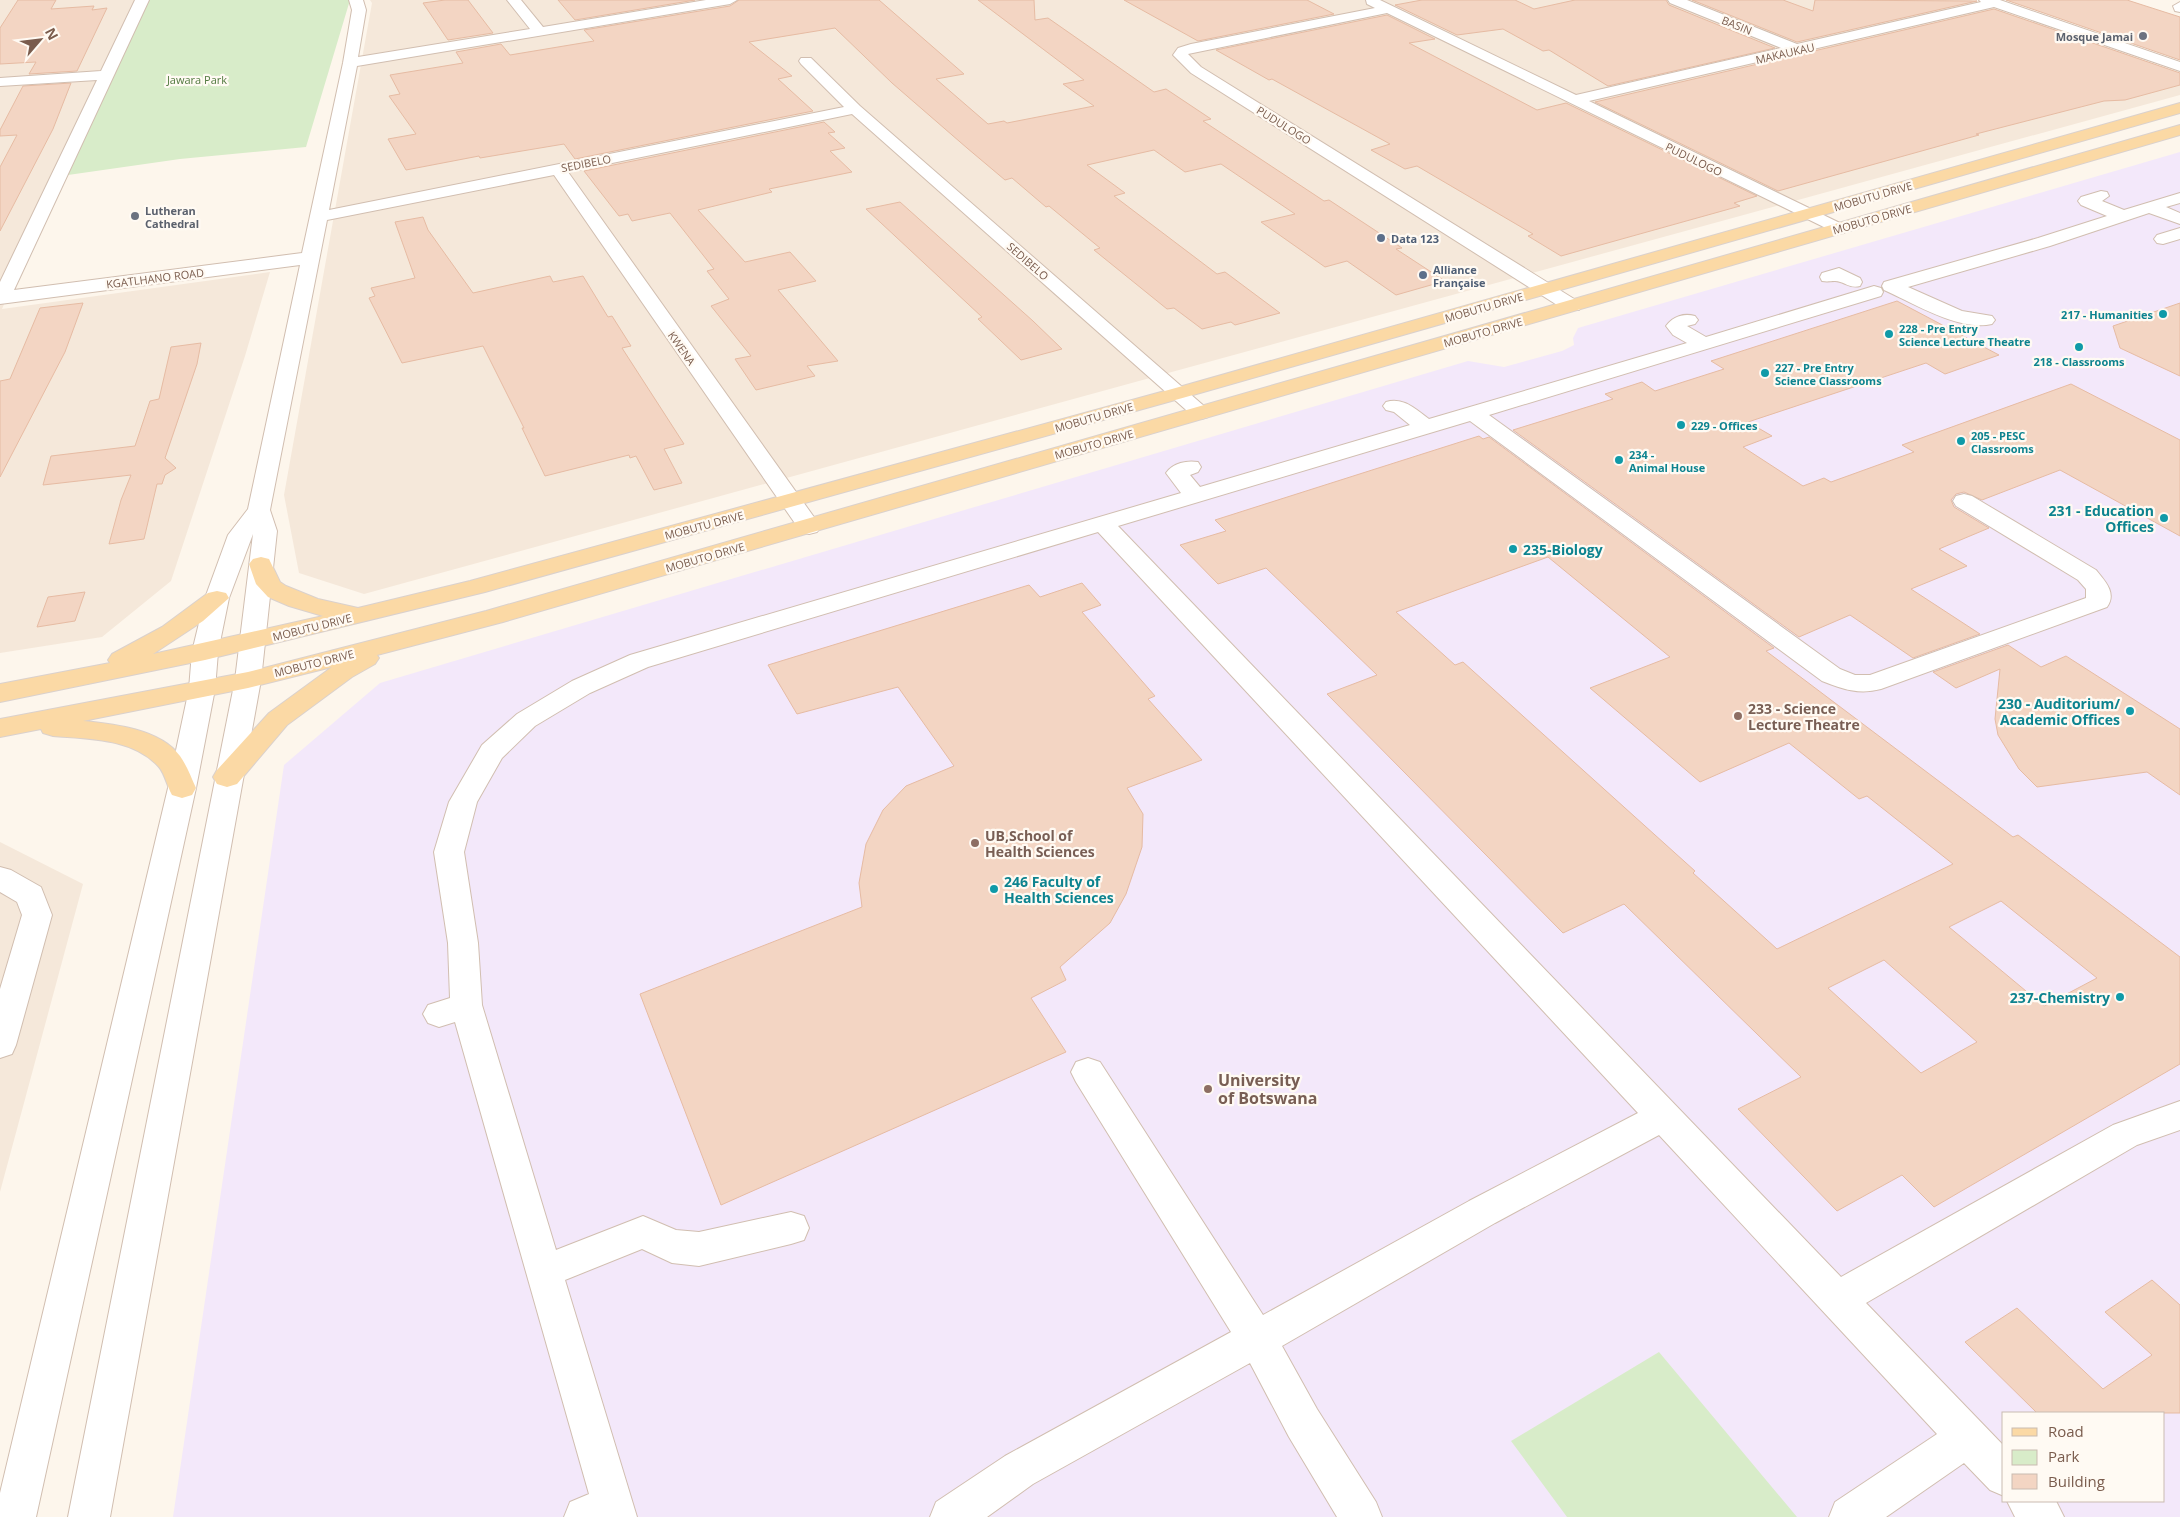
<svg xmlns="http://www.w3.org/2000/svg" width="2180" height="1517" viewBox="0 0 2180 1517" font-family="'Open Sans',sans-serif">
<rect width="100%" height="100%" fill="#fdf6ec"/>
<!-- residential -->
<path fill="#f5e8da" d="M0 0H142L57 179 2 309 270 272 245 356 171 581 102 637 0 653Z
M370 0H1970L2180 73V95L364 594 299 573 284 495 372 3Z
M0 842 83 884 0 1192Z"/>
<!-- education -->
<path fill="#f3e8fa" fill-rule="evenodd" d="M2180 152V1517H173L284 765 380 683 1468 361 1504 367 1562 351 1574 345 1573 338 1578 328ZM2004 1413H2164V1501H2004Z"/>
<!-- green -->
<path fill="#d8ecc9" d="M144 0H350L306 147 180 159 61 176Z
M1659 1352 1797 1517H1567L1511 1441Z"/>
<!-- building -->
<path fill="#f3d5c3" stroke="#e6bba3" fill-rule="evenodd" d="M18 0H56L51 9 94 6 92 10 107 8 77 71 29 74 36 62 0 64V28Z
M445 0H468L493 33 448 40 423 3Z
M558 0H695L575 20Z
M739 0H879L964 74 936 79 988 124 1004 121 1007 123 1094 106 1063 84 1084 80 978 0H1034L1035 20 1048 18 1154 92 1166 89 1211 119 1203 121 1324 201 1329 200 1402 248 1396 249 1445 281 1396 295 1347 261 1325 267 1261 222 1295 214 1221 164 1185 172 1154 150 1087 165 1125 193 1114 196 1217 274 1225 272 1280 313 1235 325 1231 322 1202 329 1174 308 1167 309 1094 250 1100 248 1049 206 1046 207 1012 178 1005 180 967 148 892 83 835 28 749 42 792 76 778 79 813 111 575 159 564 144 480 158 479 156 406 170 388 139 416 134 389 96 400 94 390 75 463 63 456 52 501 44 510 55 594 41 584 30 730 6Z
M1124 0H1307L1334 14 1198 41Z
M1422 0H1515L1534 9 1575 0H1666L1669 5 1775 48 1608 86 1549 50 1543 51 1503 29 1457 35 1395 5Z
M1692 0H1783L1813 11 1815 0 1977 1 1797 42Z
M2006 0H2127L2180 17V60Z
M1994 9 2180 73V85L2125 100 2104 101 1976 134 1979 135 1778 191 1595 102Z
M1387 15 1435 39 1409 43 1537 110 1566 103 1757 196 1734 203 1740 206 1561 256 1528 236 1533 234 1417 166 1405 169 1371 150 1390 144 1272 79 1269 80 1216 50Z
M71 83 53 129 0 231V167L17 135 0 136V130L23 86Z
M824 122 835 132 828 133 845 148 830 151 852 172 769 189 772 192 698 210 745 262 790 252 816 281 778 290 838 361 807 366 815 376 756 390 735 359 751 356 711 306 729 299 707 271 714 269 670 213 632 221 628 214 619 216 584 171Z
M900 202 1033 321 1062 349 1021 360 978 319 982 317 866 209Z
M423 217 428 230 473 293 550 276 553 282 583 276 608 317 612 316 631 346 622 348 684 444 664 449 682 483 654 490 636 456 630 458 629 455 545 476 522 428H524L483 346 402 363 369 298 375 296 371 288 415 278 395 222Z
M1897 301 1999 355 1945 374 1926 363 1748 422 1772 436 1743 447 1803 486 1824 478 1831 482 1914 452 1902 445 2071 384 2180 440V536L2060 470 1982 500 1964 492 1956 494 1951 500 1954 507 1989 528 1939 549 1967 566 1911 589 1980 634 1913 658 1850 615 1799 637 1513 430 1613 399 1605 394 1642 382 1655 391 1724 369 1711 361Z
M83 303 65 352 0 477V381L10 379 40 308Z
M2180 303V376L2120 348 2113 326Z
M201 343 197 364 165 458 176 468 165 475 162 484H157L144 539 109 544 121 500 131 475 43 485 51 456 135 446 150 401 159 399 171 347Z
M1479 436 1483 439 1489 437 1774 648 1766 651 2013 837 2018 835 2180 957V1064L1934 1207 1902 1175 1837 1211 1738 1109 1801 1077 1624 904 1563 933 1327 694 1377 675 1266 568 1218 584 1180 545 1226 531 1215 520ZM1548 557 1670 657 1590 688 1700 782 1789 743 1859 799 1867 796 1953 864 1777 949 1693 873 1695 871 1463 662 1455 665 1396 612ZM2001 901 2097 978 2044 1006 1949 927ZM1884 960 1977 1042 1921 1073 1828 988Z
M1082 583 1101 605 1082 612 1155 696 1148 699 1202 760 1127 788 1143 814 1142 847 1126 894 1110 923 1060 967 1066 980 1031 998 1066 1052 721 1205 640 994 862 907 859 883 866 844 883 810 906 786 954 766 898 687 797 714 768 665 1029 585 1040 597Z
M85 592 75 621 37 627 48 597Z
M2008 645 2041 667 2066 656 2180 729V795L2147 772 2037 787 2019 769 1998 735 1995 719 2000 669 1956 688 1933 672Z
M2152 1280 2180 1305V1413H2037L1965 1342 2017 1308 2103 1389 2152 1355 2105 1312Z"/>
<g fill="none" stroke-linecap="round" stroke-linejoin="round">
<defs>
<path id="minor" d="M135 0H149L14 290 302 253 343 63 352 10 349 0H363L366 10 358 57 530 29 507 0H521L543 27 706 0H737L730 4 357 66 329 210 844 107 801 64 799 61 801 58H811L860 106 1212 413 1208 417 1201 419 1194 417 852 114 568 172 821 527 817 532 809 534 801 532 554 175 327 220 270 510 277 531 261 680 110 1517H68L235 680 253 534 229 598 218 652 215 689 196 788 36 1517H0V1493L168 788 189 689 192 652 205 598 228 535 248 509 300 265 0 304V282L97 80 0 86V78L101 71Z
M1366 0H1380L1576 95 1781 48 1670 3 1668 0H1687L1797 44 1981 2 1979 0H2000L2180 62V71L1994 7 1589 101 1844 225 1847 229 1844 233 1838 234 1387 13 1188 54 1201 67 1579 302 1582 306 1579 310H1565L1191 73 1173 55 1178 48 1191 44 1375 8 1367 4Z
M2180 2V12L2175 11 2173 6Z
M2101 191 2107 192 2109 196 2102 201 2124 210 2180 193V203L2166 207 2180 213V224L2149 213 2050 246 1908 287 1962 311 1992 316 1995 320 1992 324C1960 332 1913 303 1884 290L1882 286 1884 282 2038 238 2107 216 2081 205 2078 201 2081 197Z
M2180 228V239L2163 244 2157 243 2154 239 2157 235Z
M1839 268 1860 278 1862 282 1860 286C1849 289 1844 281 1835 281 1830 281 1828 282 1822 281L1820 277 1822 273Z
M1874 286 1881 288 1883 292 1881 296 1489 415 1840 669 1855 675H1870L2086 598V589L2078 580 1956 506 1953 501 1956 496 1964 494 1972 496 2096 570C2105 581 2117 593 2107 607L1881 689C1859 695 1842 689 1822 681L1470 421 1118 526 1841 1277 2113 1125 2180 1101V1130L2137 1145 1866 1303 2004 1446V1496L1990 1490 1964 1463 1886 1517H1829L1835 1502 1937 1434 1659 1135 1495 1223 1282 1346 1317 1409 1376 1502 1382 1517H1337L1289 1437 1250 1363 1033 1484 987 1517H930L936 1502 1005 1456 1231 1332 1076 1082 1071 1072 1076 1062 1088 1058 1100 1062 1263 1315 1469 1201 1638 1113 1098 532 648 667 590 693 535 726 502 758 477 802 464 852 478 943 482 1005 556 1250 643 1216 676 1230 699 1232 791 1212 804 1216 809 1228 804 1240 791 1244 699 1266 672 1263 642 1249 565 1280 637 1517H564L570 1502 589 1494 455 1022 439 1027 428 1023 423 1014 428 1005 450 998 448 943 434 852 449 802 482 745 517 714 572 681 630 655 1181 493 1166 473C1173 463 1187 460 1198 462L1201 467 1198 472 1190 475 1200 487 1410 425 1394 412 1386 410 1383 406 1386 402C1404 397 1415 409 1429 419L1687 343 1673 335 1666 326C1673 316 1684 313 1695 316L1698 320 1695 324 1687 326 1706 337Z
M0 867 11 870 41 887 52 915 16 1045 12 1054 0 1058V989L22 915 17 902 0 892Z
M2007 1501H2056L2064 1517H2015Z"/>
<path id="major" d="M2180 103V113L1186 397 485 592 205 660 0 702V684L110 663 108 660 112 654 162 627 208 593 217 591 226 593 229 598 203 621 153 654 323 616 289 606 268 597 256 584 249 564 253 559 261 557 269 559 280 582 286 586 318 599 358 608 470 581 1172 389Z
M2180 125V135L503 622 377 655 379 658 375 664 352 677 287 725 237 784 227 787 217 784 213 777 217 770 269 713 332 667 248 688 83 721C114 724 160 729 180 756 187 766 191 777 196 788L192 795 182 798 172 795C167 786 165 774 159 767 133 738 88 739 53 736L43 733 41 729 0 737V719L248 672 486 611Z"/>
</defs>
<!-- minor casing -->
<use href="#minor" stroke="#d1beb0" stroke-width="2"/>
<!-- major casing -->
<use href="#major" stroke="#dad1cd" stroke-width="2"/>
<!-- minor -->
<use href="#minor" fill="#fff" fill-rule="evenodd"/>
<!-- major -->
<use href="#major" fill="#fbd9a5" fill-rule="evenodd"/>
</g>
<!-- markers -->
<g fill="#6b7280" stroke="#fffaf3" stroke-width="2">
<circle cx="2143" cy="36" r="5"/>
<circle cx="135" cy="216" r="5"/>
</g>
<g fill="#5c6f8a" stroke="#fffaf3" stroke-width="2">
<circle cx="1381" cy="238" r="5"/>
<circle cx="1423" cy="275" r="5"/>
</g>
<g fill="#0f9aa8" stroke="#fffaf3" stroke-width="2">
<circle cx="2163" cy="314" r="5"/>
<circle cx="1889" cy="334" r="5"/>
<circle cx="2079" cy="347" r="5"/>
<circle cx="1765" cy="373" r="5"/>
<circle cx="1681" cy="425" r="5"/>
<circle cx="1961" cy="441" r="5"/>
<circle cx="1619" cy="460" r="5"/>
<circle cx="2164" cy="518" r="5"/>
<circle cx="1513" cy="549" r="5"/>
<circle cx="2130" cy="711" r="5"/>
<circle cx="994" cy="889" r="5"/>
<circle cx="2120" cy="997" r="5"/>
</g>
<g fill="#8d6e63" stroke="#fffaf3" stroke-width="2">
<circle cx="1738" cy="716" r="5"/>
<circle cx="975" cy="843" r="5"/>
<circle cx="1208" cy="1089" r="5"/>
</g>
<g text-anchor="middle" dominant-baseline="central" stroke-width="4.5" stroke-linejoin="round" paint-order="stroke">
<!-- far-street labels -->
<g font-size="11" fill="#7a5c4d" stroke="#fffaf3">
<text transform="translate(1737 25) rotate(22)">BASIN</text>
<text transform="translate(1785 53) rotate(-13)">MAKAUKAU</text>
<text transform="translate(1284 125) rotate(32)">PUDULOGO</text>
<text transform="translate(1694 159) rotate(26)">PUDULOGO</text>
<text transform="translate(586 163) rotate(-11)">SEDIBELO</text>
<text transform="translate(1873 196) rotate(-16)">MOBUTU DRIVE</text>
<text transform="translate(1872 219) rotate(-16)">MOBUTO DRIVE</text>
<text transform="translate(1028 261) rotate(41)">SEDIBELO</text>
<text transform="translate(155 278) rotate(-7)">KGATLHANO ROAD</text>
<text transform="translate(1484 307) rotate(-16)">MOBUTU DRIVE</text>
<text transform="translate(1483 332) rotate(-16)">MOBUTO DRIVE</text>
<text transform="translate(682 348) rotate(55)">KWENA</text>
<text transform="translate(1094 417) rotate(-16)">MOBUTU DRIVE</text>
<text transform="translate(1094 444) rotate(-16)">MOBUTO DRIVE</text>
<text transform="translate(704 525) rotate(-15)">MOBUTU DRIVE</text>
<text transform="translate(705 557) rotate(-16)">MOBUTO DRIVE</text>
<text transform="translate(312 627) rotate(-14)">MOBUTU DRIVE</text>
<text transform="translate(314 663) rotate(-14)">MOBUTO DRIVE</text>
</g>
<!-- far-worship labels -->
<g font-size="11" font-weight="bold" fill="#5b616d" stroke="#fffaf3" text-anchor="end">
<text x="2133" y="36">Mosque Jamai</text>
<text x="145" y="210" text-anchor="start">Lutheran<tspan x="145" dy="13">Cathedral</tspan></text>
</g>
<!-- far-park labels -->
<g font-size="11" fill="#537a41" stroke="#fffaf3">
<text x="197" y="79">Jawara Park</text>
</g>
<!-- far-service labels -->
<g font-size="11" font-weight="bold" fill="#4e5e75" stroke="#fffaf3" text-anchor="start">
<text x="1391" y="238">Data 123</text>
<text x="1433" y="269">Alliance<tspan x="1433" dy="13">Française</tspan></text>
</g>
<!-- far-culture labels -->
<g font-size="11" font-weight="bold" fill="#0d838f" stroke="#fffaf3" text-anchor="start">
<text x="2153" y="314" text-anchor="end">217 - Humanities</text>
<text x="1899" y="328">228 - Pre Entry<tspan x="1899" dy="13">Science Lecture Theatre</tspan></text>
<text x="2079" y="361" text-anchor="middle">218 - Classrooms</text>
<text x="1775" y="367">227 - Pre Entry<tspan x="1775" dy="13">Science Classrooms</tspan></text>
<text x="1691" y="425">229 - Offices</text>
<text x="1971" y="435">205 - PESC<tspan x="1971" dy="13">Classrooms</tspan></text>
<text x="1629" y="454">234 -<tspan x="1629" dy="13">Animal House</tspan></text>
</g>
<!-- culture labels -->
<g font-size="14" font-weight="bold" fill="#0d838f" stroke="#fffaf3" text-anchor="end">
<text x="2154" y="510">231 - Education<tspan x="2154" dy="16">Offices</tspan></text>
<text x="1523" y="549" text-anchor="start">235-Biology</text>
<text x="2120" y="703">230 - Auditorium/<tspan x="2120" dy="16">Academic Offices</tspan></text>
<text x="1004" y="881" text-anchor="start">246 Faculty of<tspan x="1004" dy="16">Health Sciences</tspan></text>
<text x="2110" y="997">237-Chemistry</text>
</g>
<!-- education labels -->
<g font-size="14" font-weight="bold" fill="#785e54" stroke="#fffaf3" text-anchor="start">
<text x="1748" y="708">233 - Science<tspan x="1748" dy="16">Lecture Theatre</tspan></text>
<text x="985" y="835">UB,School of<tspan x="985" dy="16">Health Sciences</tspan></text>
</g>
<!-- near-education labels -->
<g font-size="16" font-weight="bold" fill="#785e54" stroke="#fffaf3" text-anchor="start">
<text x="1218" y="1080">University<tspan x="1218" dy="18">of Botswana</tspan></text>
</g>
</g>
<!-- legend -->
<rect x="2002" y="1412" width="162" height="90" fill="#fffaf3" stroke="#cabbb1"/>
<rect x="2012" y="1428" width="25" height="8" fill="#fbd9a5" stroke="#cabbb1"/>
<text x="2048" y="1437" font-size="15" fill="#7a5c4d">Road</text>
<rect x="2012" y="1450" width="25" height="15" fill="#d8ecc9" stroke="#cabbb1"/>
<text x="2048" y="1462" font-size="15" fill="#7a5c4d">Park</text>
<rect x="2012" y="1474" width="25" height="15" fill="#f3d5c3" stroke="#cabbb1"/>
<text x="2048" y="1487" font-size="15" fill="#7a5c4d">Building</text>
<!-- north arrow -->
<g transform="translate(40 40) rotate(62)" stroke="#fffaf3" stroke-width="4" paint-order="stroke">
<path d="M0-4L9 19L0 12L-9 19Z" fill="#7a5c4d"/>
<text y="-8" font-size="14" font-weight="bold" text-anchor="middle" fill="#7a5c4d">N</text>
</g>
</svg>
